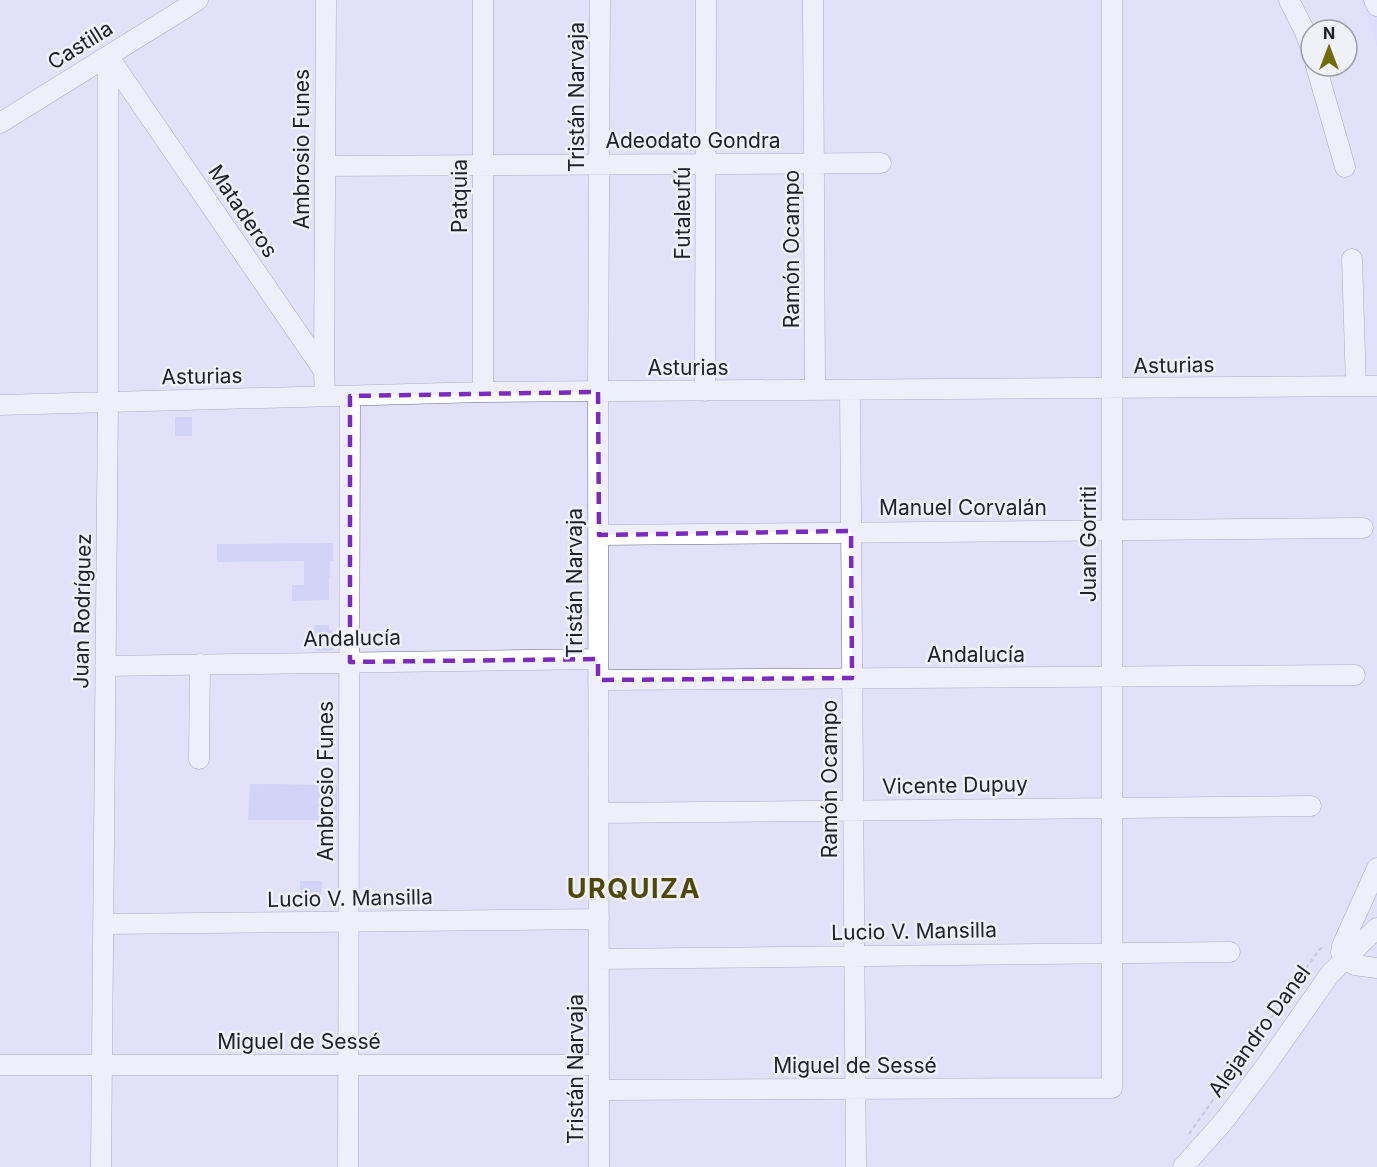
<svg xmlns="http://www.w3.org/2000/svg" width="1377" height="1167" viewBox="0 0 1377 1167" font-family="Inter,sans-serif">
<rect width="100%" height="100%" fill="#e2e1f9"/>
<!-- built -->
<path fill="#d9d8fd" d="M1361 0H1377V47Z"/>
<!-- building -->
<path fill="#c2c0f6" d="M175 417H192V436H175Z
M333 543V561H330V578H329V600L292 601V585H304V561L217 562V544Z
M314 625H329V629L335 634 336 647 331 651H315Z
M250 784 337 785V820H248Z
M300 881H322L321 895H300Z"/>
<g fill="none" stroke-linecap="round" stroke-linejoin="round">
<defs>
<path id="minor" d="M813 0 815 390
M1289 0 1304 30 1311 48
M1374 0 1377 6
M108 56 324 371
M1316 66 1345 167
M0 123 198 0
M325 166 881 163
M1352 259 1356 386
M850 390 856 1167
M705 391 706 0
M483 392V0
M325 396 324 371 326 0
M0 405 483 392 1377 386
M599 535 1363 528
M105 666 598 659
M598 680 1355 675
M199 759 200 664
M599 813 1311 806
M103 924 599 919
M599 959 1230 952
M1344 959 1341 952 1342 946 1377 868
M1344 959 1355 965 1377 968
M0 1065H599
M599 1090 1112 1088V0
M101 1167 108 402V56
M348 1167 350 396
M599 1167 598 392 600 0
M1183 1167 1224 1121 1267 1064 1330 974 1377 928"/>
</defs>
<!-- minor casing -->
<use href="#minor" stroke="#69688a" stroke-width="21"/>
<!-- path -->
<path stroke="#a8a7bc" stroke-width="2" stroke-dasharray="4.5 3" stroke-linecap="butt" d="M1189 1134 1319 950 1325 945"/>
<!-- minor -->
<use href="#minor" stroke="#fff" stroke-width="20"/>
</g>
<!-- marked area -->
<path d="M0 0H1377V1167H0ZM598 392 599 535 851 531 852 678 598 680V659L350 662V396Z" fill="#e2e1f9" fill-opacity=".55" fill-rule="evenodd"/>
<path fill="none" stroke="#7b2cbf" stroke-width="4.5" stroke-dasharray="12 8" stroke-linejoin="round" d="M598 392 599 535 851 531 852 678 598 680V659L350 662V396Z"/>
<g text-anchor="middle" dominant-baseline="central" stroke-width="5" stroke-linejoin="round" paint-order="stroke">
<!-- street labels -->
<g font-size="21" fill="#21202e" stroke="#f0f0f8">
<text transform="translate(80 45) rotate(-32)">Castilla</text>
<text transform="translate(576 97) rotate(-90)">Tristán Narvaja</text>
<text x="693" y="140">Adeodato Gondra</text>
<text transform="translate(301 149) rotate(-90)">Ambrosio Funes</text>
<text transform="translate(459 196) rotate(-90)">Patquia</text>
<text transform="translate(243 211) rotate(56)">Mataderos</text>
<text transform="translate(682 213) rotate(-90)">Futaleufú</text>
<text transform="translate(791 249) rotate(-90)">Ramón Ocampo</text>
<text transform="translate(1174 365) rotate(-1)">Asturias</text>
<text x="688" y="367">Asturias</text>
<text transform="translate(202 376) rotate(-1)">Asturias</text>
<text x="963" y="507">Manuel Corvalán</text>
<text transform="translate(1088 544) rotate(-90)">Juan Gorriti</text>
<text transform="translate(574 583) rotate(-90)">Tristán Narvaja</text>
<text transform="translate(82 611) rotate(-89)">Juan Rodríguez</text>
<text transform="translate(352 638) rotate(-1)">Andalucía</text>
<text x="976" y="654">Andalucía</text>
<text transform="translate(829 779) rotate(-90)">Ramón Ocampo</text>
<text transform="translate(325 781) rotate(-90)">Ambrosio Funes</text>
<text transform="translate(955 785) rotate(-1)">Vicente Dupuy</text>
<text transform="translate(350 898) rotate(-1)">Lucio V. Mansilla</text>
<text transform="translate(914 931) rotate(-1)">Lucio V. Mansilla</text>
<text transform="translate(1259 1031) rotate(-54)">Alejandro Danel</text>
<text x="299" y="1041">Miguel de Sessé</text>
<text x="855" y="1065">Miguel de Sessé</text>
<text transform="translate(575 1069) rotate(-90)">Tristán Narvaja</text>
</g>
<!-- district labels -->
<g font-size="27" font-weight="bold" letter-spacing="1.5" fill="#4c4909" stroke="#f0f0f8">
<text x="634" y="888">URQUIZA</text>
</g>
</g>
<!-- north arrow -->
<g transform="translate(1329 48)"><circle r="28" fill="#f0f0f8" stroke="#9d9da7" stroke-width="1.5"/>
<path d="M0-4.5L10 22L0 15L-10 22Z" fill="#6f6b07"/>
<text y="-9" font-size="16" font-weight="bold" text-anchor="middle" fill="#21202e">N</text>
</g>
</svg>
